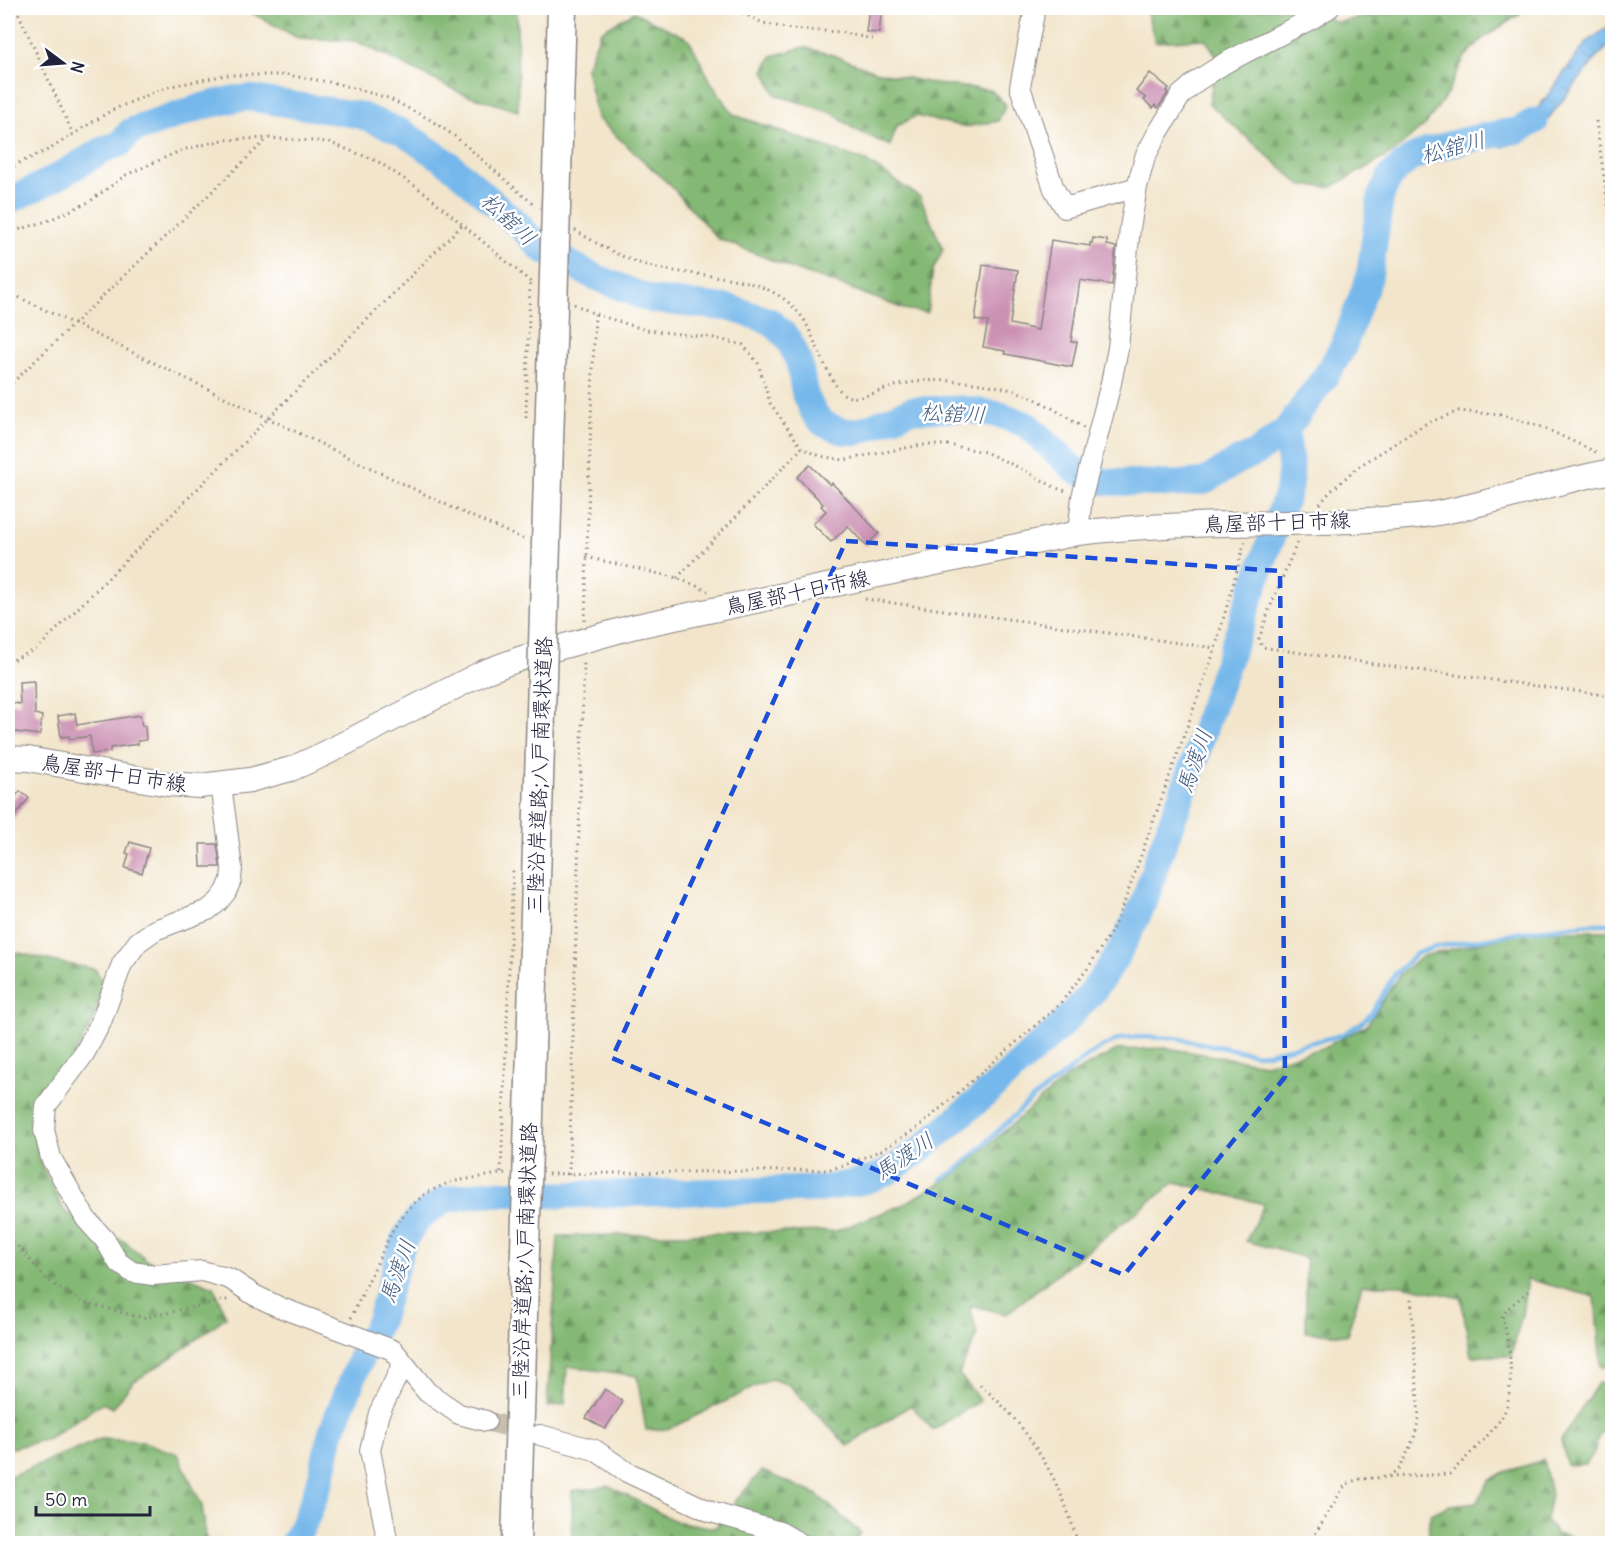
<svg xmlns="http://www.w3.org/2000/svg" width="1620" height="1551" viewBox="0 0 1620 1551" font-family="Delius,'Klee One',sans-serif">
<defs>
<pattern id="forest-firs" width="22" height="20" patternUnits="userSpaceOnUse" patternTransform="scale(1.5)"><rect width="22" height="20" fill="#84b974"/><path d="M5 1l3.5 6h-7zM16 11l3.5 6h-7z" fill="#6c9660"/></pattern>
<pattern id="water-ripples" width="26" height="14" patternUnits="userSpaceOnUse" patternTransform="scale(1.5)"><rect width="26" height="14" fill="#76b8eb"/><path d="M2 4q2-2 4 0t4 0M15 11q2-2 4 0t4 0" fill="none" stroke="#6095c0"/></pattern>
</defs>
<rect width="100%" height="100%" fill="#fff"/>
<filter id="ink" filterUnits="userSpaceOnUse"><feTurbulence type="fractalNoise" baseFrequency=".0167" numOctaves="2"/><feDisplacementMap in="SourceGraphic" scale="12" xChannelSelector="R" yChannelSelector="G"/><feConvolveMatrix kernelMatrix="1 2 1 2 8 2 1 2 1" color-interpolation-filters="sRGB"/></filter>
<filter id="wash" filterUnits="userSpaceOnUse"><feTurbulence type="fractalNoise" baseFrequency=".008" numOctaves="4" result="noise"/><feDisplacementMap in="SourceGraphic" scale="24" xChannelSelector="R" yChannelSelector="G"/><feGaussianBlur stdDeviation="1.35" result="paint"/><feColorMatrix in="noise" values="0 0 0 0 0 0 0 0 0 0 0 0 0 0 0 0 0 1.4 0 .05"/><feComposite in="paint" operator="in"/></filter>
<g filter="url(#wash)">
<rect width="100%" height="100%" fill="#f2e5cb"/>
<!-- forest -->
<path fill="url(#forest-firs)" stroke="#536e58" stroke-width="1.5" d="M245 8H517L518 111 461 93 356 41 298 38 248 11Z
M1146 8H1317L1335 22 1402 12 1409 8H1521L1520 14 1482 39 1464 58 1447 94 1426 124 1391 154 1332 187 1302 186 1209 104 1217 56 1205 39 1155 42Z
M634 12 689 39 711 82 734 115 866 161 920 197 943 249 933 270 927 313 904 309 849 288 801 272 717 238 671 186 597 118 586 68 601 31Z
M803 47 833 55 875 71 936 84 991 90 1006 105 998 121 965 127 916 116 897 126 890 146 854 129 832 113 776 95 764 71 772 56Z
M1529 931H1612V1366L1601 1367 1595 1297 1527 1279 1522 1315 1511 1356H1471L1461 1298 1402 1285H1362L1347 1335 1306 1332V1258L1246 1241 1264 1204 1175 1182 1006 1314 970 1305 977 1335 959 1374 980 1401 933 1430 911 1405 848 1446 789 1385 771 1379 669 1429 646 1430 637 1376 567 1366 565 1404 547 1407 558 1236 836 1231 902 1205 953 1176 1068 1076 1117 1050 1166 1048 1265 1064 1323 1048 1367 1025 1400 974 1423 956Z
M16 952 61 963 95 969 104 984 94 1020 35 1125 39 1160 65 1212 125 1242 147 1260 214 1287 226 1317 175 1355 133 1382 113 1408 102 1403 48 1439 8 1449V957Z
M1598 1383 1612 1385V1419L1599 1436 1594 1453 1586 1464 1567 1465 1561 1440Z
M101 1439 140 1441 178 1454 202 1506 207 1543H8V1477Z
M1543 1460 1551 1494 1546 1520 1557 1534 1591 1541V1543L1432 1544 1428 1538 1431 1514 1450 1505 1477 1502 1489 1481 1502 1473Z
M762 1471 816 1494 861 1533 852 1544 572 1543V1491L609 1486 675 1521 715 1528 738 1498Z"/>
<!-- water -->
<path fill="url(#water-ripples)" stroke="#4c6d93" stroke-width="1.5" d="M1612 24V43L1597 57 1547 120 1516 142 1503 147 1502 127 1524 120 1539 107 1586 43Z"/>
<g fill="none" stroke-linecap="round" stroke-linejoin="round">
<!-- stream -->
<path stroke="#76b8eb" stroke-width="4.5" d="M941 1179 957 1170 1030 1101 1088 1056 1104 1046 1122 1038 1140 1037 1175 1038 1256 1054 1268 1053 1342 1035 1360 1024 1371 1014 1395 974 1417 953 1435 947 1536 930 1591 924H1612"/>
<!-- river -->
<path stroke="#76b8eb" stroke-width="27" d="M8 201 50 181 105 149 120 144 131 131 204 106 234 99 250 98 359 115 402 132 448 163 519 225 540 248 593 276 652 300 730 308 770 321 787 337 799 362 805 395 815 415 824 424 842 431 857 432 911 410 963 409 1001 415 1027 425 1076 471 1106 482 1177 484 1205 481 1234 463 1258 452 1286 430 1325 377 1343 347 1369 278 1381 195 1391 175 1410 159 1430 150 1466 140 1519 130 1535 121
M292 1544 302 1527 312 1504 322 1474 331 1433 363 1353 380 1319 404 1239 419 1218 444 1200 486 1193 560 1195 822 1189 868 1180 888 1172 921 1149 988 1092 1059 1028 1090 995 1116 958 1144 903 1157 861 1195 760 1206 723 1289 488 1291 468 1286 430"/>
</g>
<g id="blocks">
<!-- building -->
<path fill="#cb90b3" d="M869 8H882L879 33 866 32Z
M1150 73 1169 88 1166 91 1168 93 1158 108 1155 105 1153 108 1144 100 1146 98 1136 91Z
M1093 238 1107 240V245L1116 247 1112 285 1080 280 1071 342H1077L1072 367 1005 354V351L983 347 988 322 975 320 983 265 1018 270 1010 324 1038 330 1051 240 1090 246V243H1092Z
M810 465 830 485 832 483 879 533 866 546 848 526 831 542 813 524 826 511 821 506 823 504 797 477Z
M34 681 35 714 42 716 40 735 8 731V702L20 704 19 682Z
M75 713 77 725 140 715 142 726H145L146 740 138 741V744L110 748V752L92 754 90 736 70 739 69 736 61 737 58 716Z
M20 791 29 798 8 825V806Z
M130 842 149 848 142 873 125 868 129 854 126 853Z
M200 844H217L220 867H201Z
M605 1389 623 1402 605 1429 586 1418Z"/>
</g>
</g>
<g filter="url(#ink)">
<use href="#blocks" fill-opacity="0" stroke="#8a8483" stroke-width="1.5"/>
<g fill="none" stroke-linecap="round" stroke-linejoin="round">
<!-- minor-tunnel -->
<path stroke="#c8beae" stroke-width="20" stroke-dasharray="20 10" stroke-linecap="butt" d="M486 1421 529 1432"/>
<defs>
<path id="minor" d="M1035 8 1020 87 1054 189 1065 208 1137 187
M1078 533 1082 497 1111 383 1118 348 1130 228 1137 187 1145 157 1156 136 1181 95 1197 81 1225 63 1313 18 1329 8
M221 784 232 868 231 880 226 892 218 902 208 910 155 930 138 942 122 964 101 1022 84 1054 46 1106 44 1130 51 1158 86 1219 105 1240 118 1262 132 1272 153 1275 202 1271 230 1279 254 1295 279 1307 393 1350 427 1392 459 1414 486 1421
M540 1435 595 1450 627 1472 711 1512 780 1532 801 1544
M388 1544 370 1450 379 1413 403 1364"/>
<path id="major" d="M8 758 28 759 168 784 200 786 250 780 291 769 322 755 484 672 522 658 632 627 1078 533C1191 519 1305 528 1418 516 1448 513 1478 504 1507 497 1542 487 1577 478 1612 471"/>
<path id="highway" d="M560 73 562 8
M516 1544 525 1250"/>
</defs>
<!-- minor casing -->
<use href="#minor" stroke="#8a8483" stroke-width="22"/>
<!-- major casing -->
<use href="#major" stroke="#8a8483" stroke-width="26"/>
<!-- highway casing -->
<use href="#highway" stroke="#8a8483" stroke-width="31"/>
<!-- path -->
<path stroke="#8a8483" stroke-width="3" stroke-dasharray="1.5 4.5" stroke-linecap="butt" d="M16 8 73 134
M732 8 763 23 790 29 840 32 872 39
M1596 121 1612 234
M8 168 50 149 112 110 167 87 226 75H287L335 83 388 98 429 119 456 137 534 205
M575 230C602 247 630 263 662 269 702 277 749 274 784 299 790 303 798 312 803 318 814 335 831 390 847 396 862 401 881 389 895 386 904 384 913 382 922 381 952 379 1006 384 1033 398 1051 406 1067 418 1084 428
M8 233 47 221 89 202 126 175 182 150 223 140 268 138 328 142 377 161 424 192 533 284
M8 292 453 508 523 539
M574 304 595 314 646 330 714 338 743 345 758 363 770 403 802 448 820 456 844 460 921 445H949L985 452 1022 469 1056 488 1066 491
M8 387 268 138
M526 418 530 282
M1320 504 1329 493 1358 467 1427 423 1459 411 1501 415 1542 427 1600 454
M1297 543 1269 610 1259 639 1262 647 1388 666 1612 696
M586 557 677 578 708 591
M677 578 802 448
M865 599 1215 648
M585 621 590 447 595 314
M8 662 37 649 463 224
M501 1172 513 869
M548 1174 827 1170 843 1166 882 1150 920 1126 1059 1005 1088 968 1111 932 1124 903 1215 649 1245 541
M569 1175 584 661
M8 1239 21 1249 45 1278 81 1302 143 1318 231 1299
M351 1318 393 1229 409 1208 426 1193 450 1182 505 1173
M980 1385C1029 1425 1062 1483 1078 1544
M1389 1477 1450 1474C1465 1458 1492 1434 1503 1415 1515 1393 1511 1341 1502 1318L1506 1310 1530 1290
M1309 1544 1343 1488 1350 1482 1360 1479 1388 1477 1400 1468 1414 1438 1419 1418 1411 1298"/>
<!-- minor -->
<use href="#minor" stroke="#fff" stroke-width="20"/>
<!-- major -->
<use href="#major" stroke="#fff" stroke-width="24"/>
<!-- highway -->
<use href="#highway" stroke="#fff" stroke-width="28"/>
<defs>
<path id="highway-bridge" d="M525 1250 560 73"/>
</defs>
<!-- highway-bridge casing -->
<use href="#highway-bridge" stroke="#8a8483" stroke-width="31" stroke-linecap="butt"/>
<!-- highway-bridge -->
<use href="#highway-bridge" stroke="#fff" stroke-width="28"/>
</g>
</g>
<!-- marked area -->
<path fill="none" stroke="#1d4ed8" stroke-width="4.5" stroke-dasharray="12 8" stroke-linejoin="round" d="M846 541 1280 571 1285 1077 1124 1275 612 1058Z"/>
<g text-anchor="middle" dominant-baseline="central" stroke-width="5" stroke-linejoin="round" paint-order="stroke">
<!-- street labels -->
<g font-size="21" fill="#22223b" stroke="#fff">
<text transform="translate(1277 522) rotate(-2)">鳥屋部十日市線</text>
<text transform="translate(797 592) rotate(-12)">鳥屋部十日市線</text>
<text transform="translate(114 773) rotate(9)">鳥屋部十日市線</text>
<text transform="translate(539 775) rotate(-88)">三陸沿岸道路;八戸南環状道路</text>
<text transform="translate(524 1261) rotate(-88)">三陸沿岸道路;八戸南環状道路</text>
</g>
<!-- water labels -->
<g font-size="22" font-style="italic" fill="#445e81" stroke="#fff">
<text transform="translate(1453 147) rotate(-15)">松舘川</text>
<text transform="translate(509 219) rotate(43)">松舘川</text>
<text transform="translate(953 413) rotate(3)">松舘川</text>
<text transform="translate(1194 761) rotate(-71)">馬渡川</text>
<text transform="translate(904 1156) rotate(-34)">馬渡川</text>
<text transform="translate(397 1271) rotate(-70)">馬渡川</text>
</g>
</g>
<!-- margin -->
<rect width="1620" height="1551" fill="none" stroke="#fff" stroke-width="30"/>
<!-- north arrow -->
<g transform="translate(63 63) rotate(106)" stroke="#ffffff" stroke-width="4.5" paint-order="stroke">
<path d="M0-4.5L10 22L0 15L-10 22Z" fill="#22223b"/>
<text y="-9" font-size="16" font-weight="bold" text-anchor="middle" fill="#22223b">N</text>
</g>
<!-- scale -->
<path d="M36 1506v9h114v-9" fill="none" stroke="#22223b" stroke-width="3"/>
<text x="45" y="1506" font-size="18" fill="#22223b" stroke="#ffffff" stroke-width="4.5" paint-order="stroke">50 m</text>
</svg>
